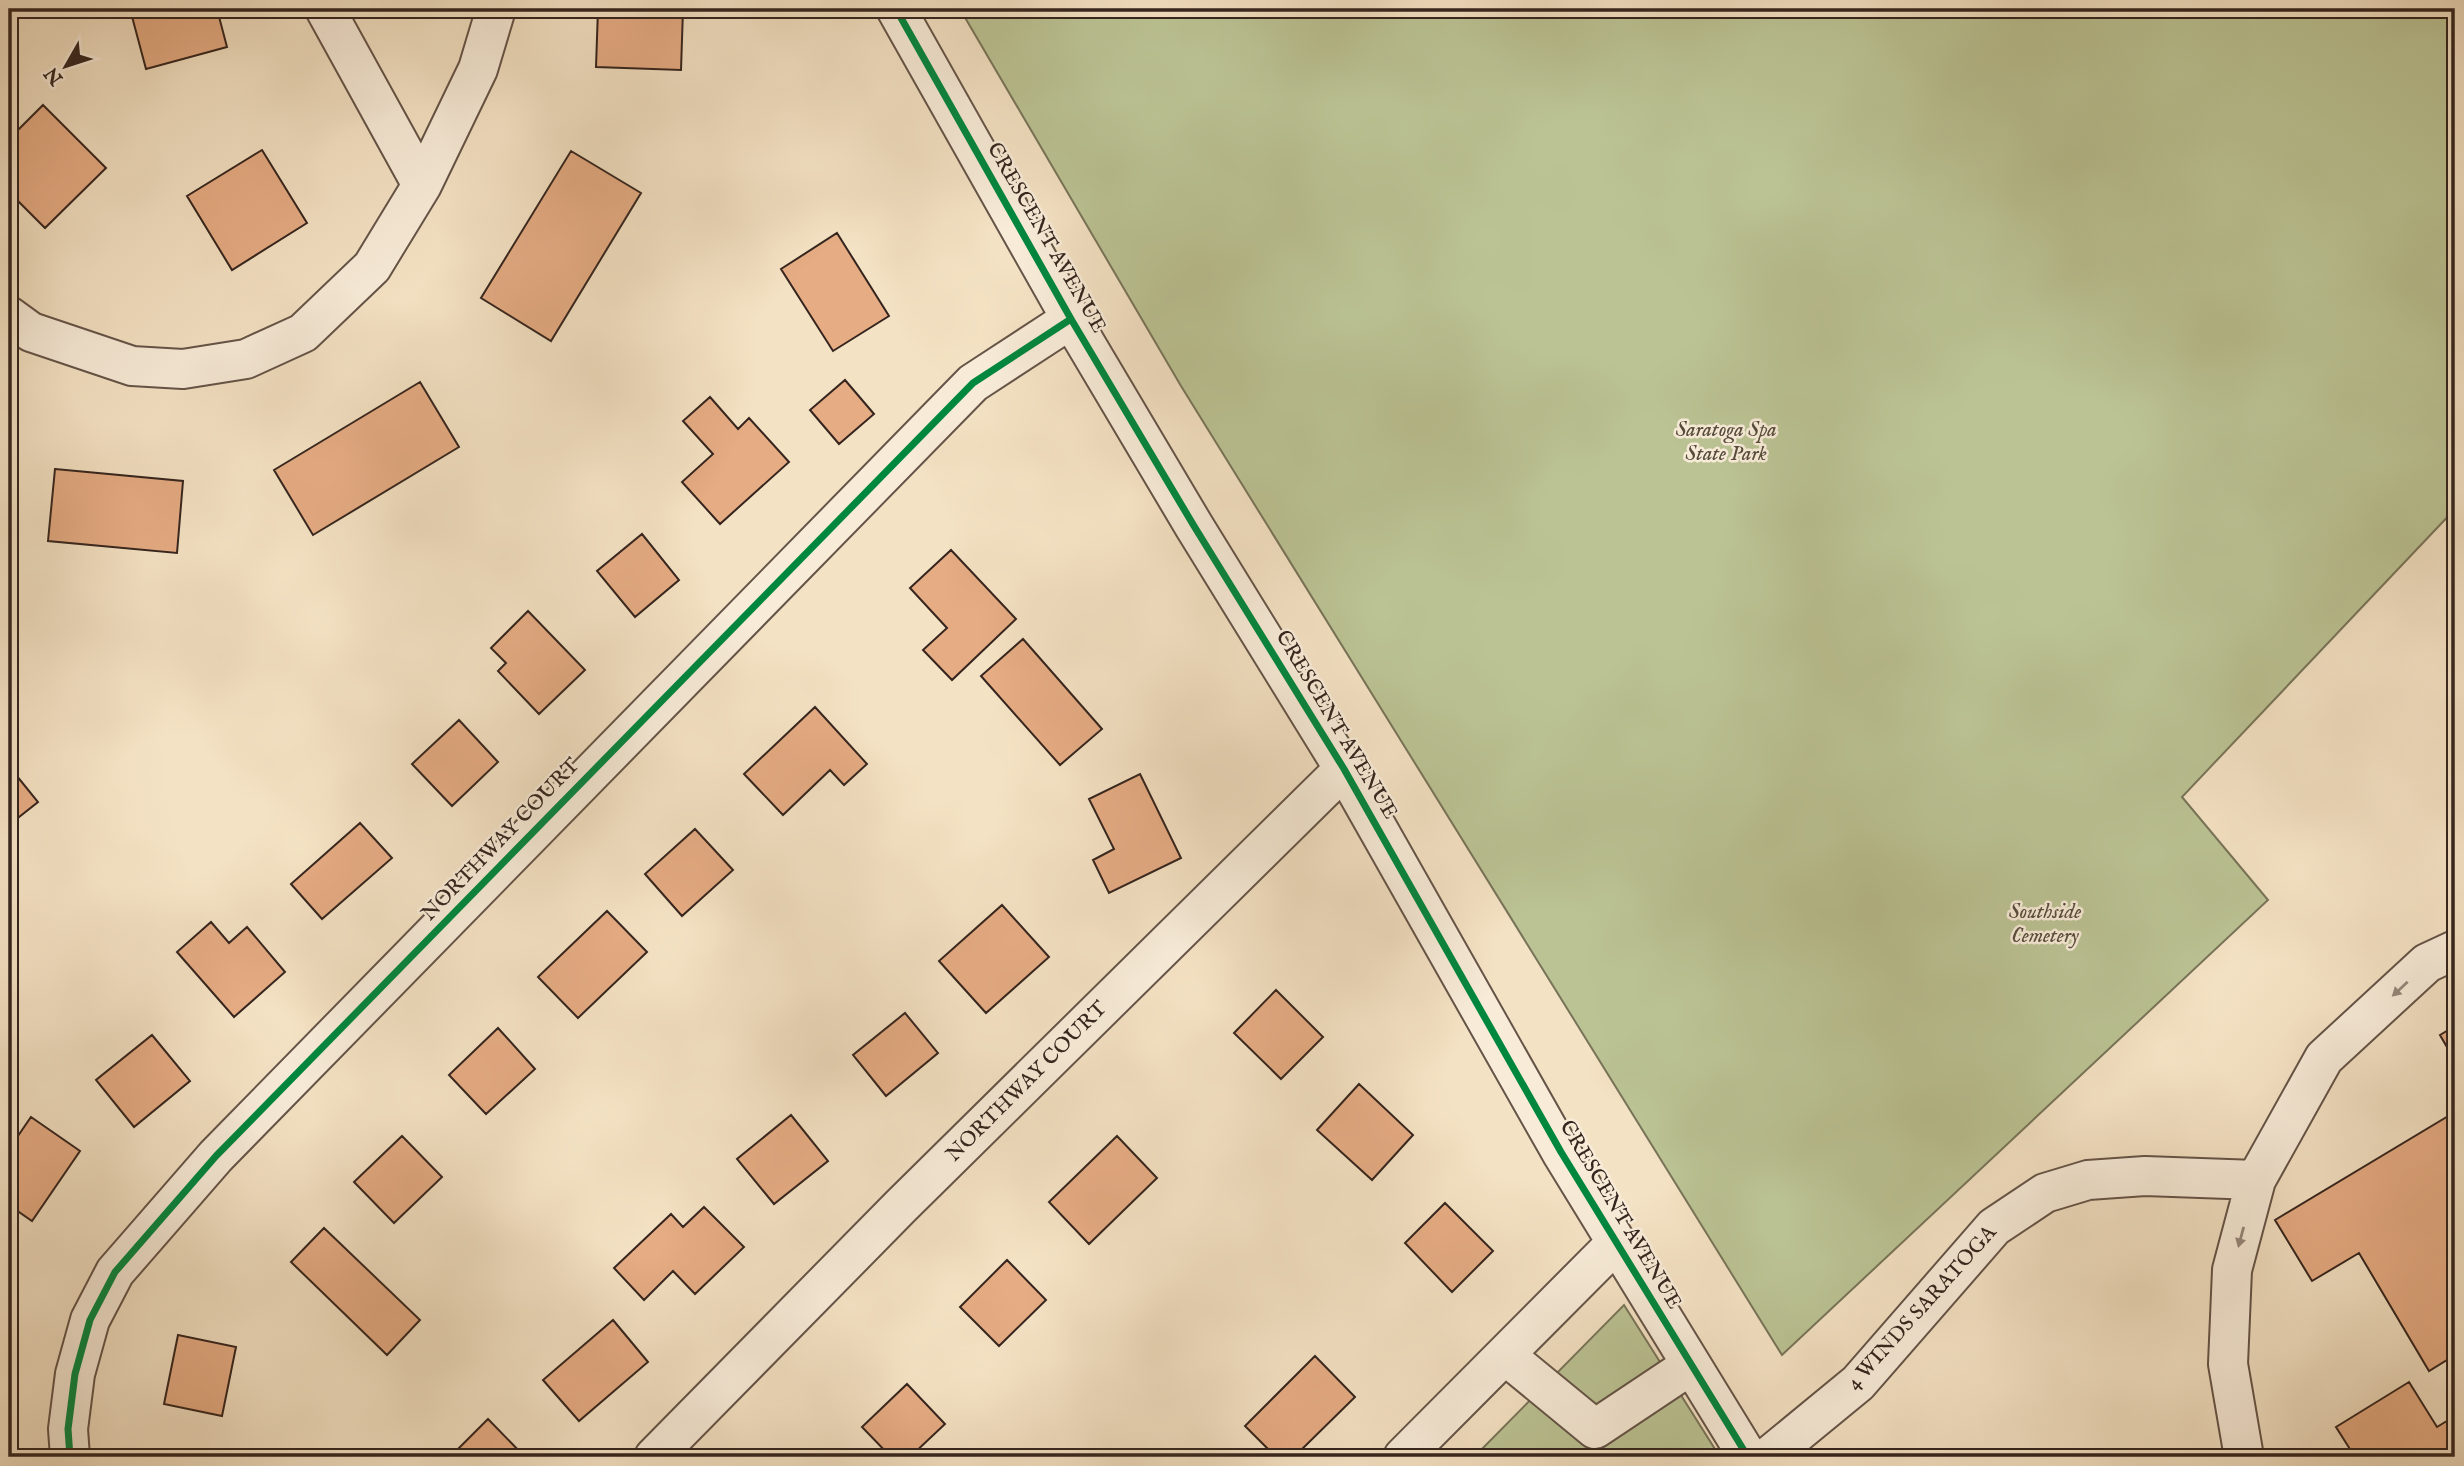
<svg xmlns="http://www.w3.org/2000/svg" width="2464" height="1466" viewBox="0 0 2464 1466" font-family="'IM FELL English',serif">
<rect width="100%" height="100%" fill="#f4e2c4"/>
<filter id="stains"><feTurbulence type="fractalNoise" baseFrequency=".00286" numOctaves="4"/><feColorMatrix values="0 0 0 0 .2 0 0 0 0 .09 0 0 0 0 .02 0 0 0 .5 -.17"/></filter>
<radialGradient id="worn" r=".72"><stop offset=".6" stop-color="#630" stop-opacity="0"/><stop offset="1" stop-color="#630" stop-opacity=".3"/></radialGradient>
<!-- green -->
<path fill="#bbc394" stroke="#787459" stroke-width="2" d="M960 9H2455V509L2182 797 2268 900 1782 1355 1181 386Z
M1624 1305 1720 1457H1474Z"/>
<!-- building -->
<path fill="#e6ac84" stroke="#35251e" stroke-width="2" d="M130 9H217L227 47 146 69Z
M598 9H683L681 70 596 67Z
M43 105 106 168 45 228 9 192V139Z
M262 150 307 223 232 270 187 196Z
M571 151 641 193 551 341 481 298Z
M837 233 889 316 833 351 781 269Z
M845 380 874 414 839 444 810 410Z
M420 382 459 447 313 535 274 470Z
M710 397 738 429 749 418 789 462 720 524 682 482 713 454 683 421Z
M55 469 183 481 177 553 48 541Z
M642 534 679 580 635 617 597 571Z
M951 550 1016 619 952 680 923 650 947 628 910 588Z
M528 611 585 670 539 714 498 671 506 663 491 648Z
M1023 639 1102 729 1060 765 981 676Z
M815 707 867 764 844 785 830 770 783 815 744 774Z
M459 720 498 762 452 806 412 764Z
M12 770 38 802 9 825V772Z
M1140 774 1181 858 1109 893 1093 860 1114 849 1089 799Z
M360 823 392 858 322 919 291 884Z
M695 829 733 870 682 916 645 874Z
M1002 905 1049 957 986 1013 939 961Z
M607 911 647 952 578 1018 538 977Z
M211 922 229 943 247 927 285 972 234 1017 177 952Z
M1276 990 1323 1037 1281 1079 1234 1033Z
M905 1013 938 1053 886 1096 853 1055Z
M2455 1026V1061L2440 1035Z
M498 1028 535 1069 486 1114 449 1075Z
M152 1035 190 1081 134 1127 96 1080Z
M1359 1084 1413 1135 1372 1180 1317 1130Z
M2455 1112V1182L2449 1186 2455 1198V1355L2429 1371 2359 1253 2312 1281 2275 1220Z
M791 1115 828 1161 774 1204 737 1159Z
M31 1117 80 1151 32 1221 9 1205V1149Z
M402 1136 442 1177 394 1223 354 1182Z
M1117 1136 1157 1178 1089 1244 1049 1202Z
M1445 1203 1493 1251 1452 1292 1405 1243Z
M704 1207 744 1247 695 1294 673 1271 644 1300 614 1268 671 1214 683 1227Z
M324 1228 420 1320 387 1355 291 1262Z
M1007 1260 1046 1300 999 1346 960 1307Z
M613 1320 648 1362 579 1421 543 1380Z
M178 1335 236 1347 222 1416 164 1404Z
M1315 1356 1355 1397 1294 1457H1276L1245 1426Z
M2409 1382 2437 1427 2455 1416V1457H2355L2336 1427Z
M907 1384 945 1424 910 1457H891L862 1427Z
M488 1419 525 1457H450Z"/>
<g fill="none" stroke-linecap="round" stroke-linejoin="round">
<defs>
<path id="minor" d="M325 9 422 185
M896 9 1071 319 1194 526 1344 769 1561 1152 1748 1457
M9 316 31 332 132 366 183 369 246 359 303 333 372 267 422 185 478 69 496 9
M1505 1355 1595 1429 1691 1365
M70 1457 68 1429 75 1374 90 1320 115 1272 216 1156 973 383 1071 319
M654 1457 901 1206 1344 769
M1403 1457 1616 1243
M1768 1457 1858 1383 1994 1227 2045 1193 2088 1180 2145 1176 2256 1180
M2244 1457 2228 1364 2232 1270 2256 1180 2324 1058 2427 963 2455 950"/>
</defs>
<!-- minor casing -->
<use href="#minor" stroke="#655448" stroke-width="42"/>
<!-- minor -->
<use href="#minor" stroke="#f8ecd9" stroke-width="38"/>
<defs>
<path id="cycleway" d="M896 9 1071 319 1194 526 1344 769 1561 1152 1748 1457
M70 1457 68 1429 75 1374 90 1320 115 1272 216 1156 973 383 1071 319"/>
</defs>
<!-- cycleway casing -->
<use href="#cycleway" stroke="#f8ecd9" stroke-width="11"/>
<!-- cycleway -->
<use href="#cycleway" stroke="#00873e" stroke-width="7"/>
</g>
<!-- one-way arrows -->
<defs><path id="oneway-solid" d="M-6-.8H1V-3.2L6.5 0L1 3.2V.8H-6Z" transform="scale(1.75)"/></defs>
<g fill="#96887c">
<use href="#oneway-solid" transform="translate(2400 989) rotate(137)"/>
<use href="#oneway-solid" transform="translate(2241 1237) rotate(105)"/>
</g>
<g text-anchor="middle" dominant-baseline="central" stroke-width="5" stroke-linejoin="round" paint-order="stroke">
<!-- street labels -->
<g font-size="21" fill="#35251e" stroke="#f8ecd9">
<text transform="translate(1046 238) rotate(60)">CRESCENT AVENUE</text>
<text transform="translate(1336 725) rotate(59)">CRESCENT AVENUE</text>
<text transform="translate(501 840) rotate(-46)">NORTHWAY COURT</text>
<text transform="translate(1027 1082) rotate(-45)">NORTHWAY COURT</text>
<text transform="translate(1620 1215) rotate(59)">CRESCENT AVENUE</text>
<text transform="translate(1922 1308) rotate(-48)">4 WINDS SARATOGA</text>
</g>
<!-- park labels -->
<g font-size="21" font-style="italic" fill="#564c3c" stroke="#f8ecd9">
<text x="1726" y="430">Saratoga Spa<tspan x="1726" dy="24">State Park</tspan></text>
<text x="2045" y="912">Southside<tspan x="2045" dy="24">Cemetery</tspan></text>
</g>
</g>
<!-- margin -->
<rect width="2464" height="1466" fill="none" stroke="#f4e2c4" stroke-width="35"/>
<rect x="10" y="10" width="2443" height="1445" fill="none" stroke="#35251e" stroke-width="3.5"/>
<rect x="18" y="18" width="2429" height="1431" fill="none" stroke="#35251e" stroke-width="2"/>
<!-- north arrow -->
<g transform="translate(66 66) rotate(231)" stroke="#f8ecd9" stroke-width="5" paint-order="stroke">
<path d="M0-5L12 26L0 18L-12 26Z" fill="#35251e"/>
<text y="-10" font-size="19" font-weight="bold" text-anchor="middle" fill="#35251e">N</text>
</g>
<rect width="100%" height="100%" filter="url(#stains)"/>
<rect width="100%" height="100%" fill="url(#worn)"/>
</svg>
